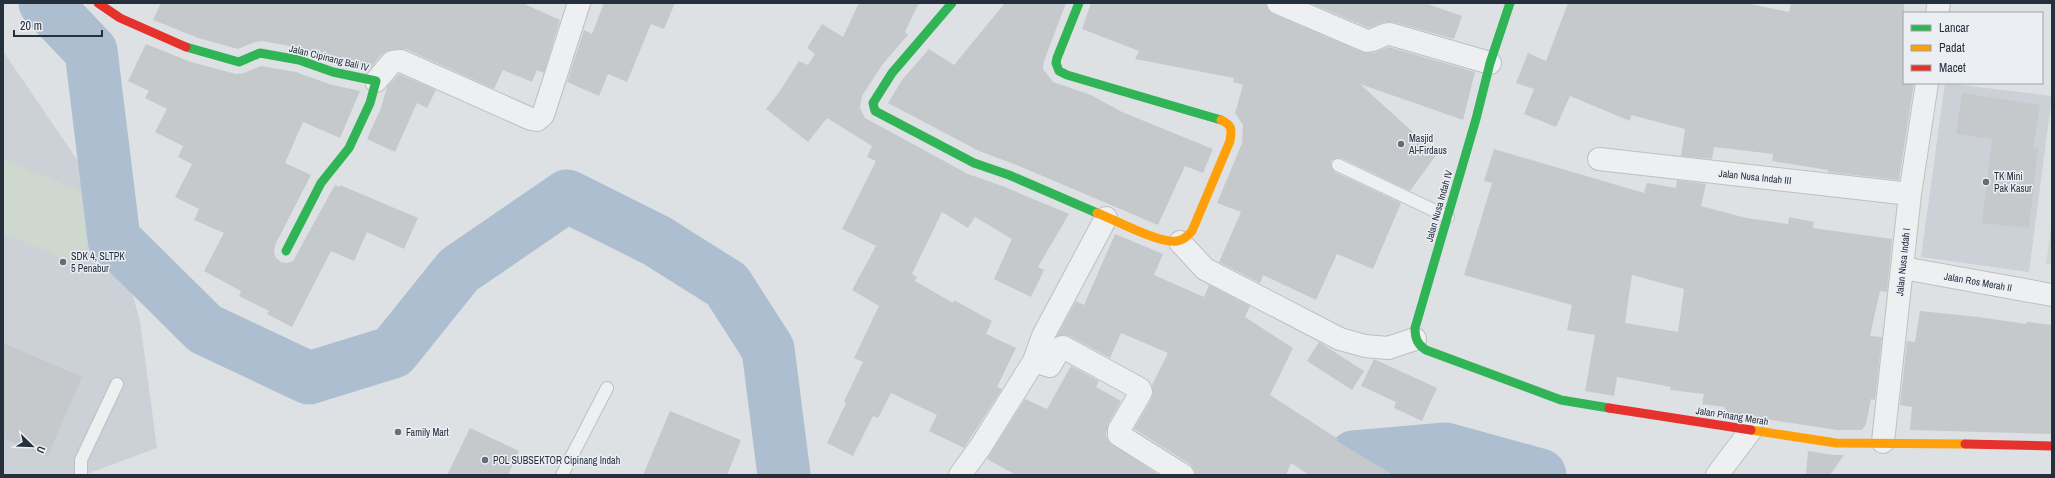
<svg xmlns="http://www.w3.org/2000/svg" width="2055" height="478" viewBox="0 0 2055 478" font-family="'Archivo Narrow',sans-serif">
<rect width="100%" height="100%" fill="#dee1e4"/>
<!-- built -->
<path fill="#ccd0d7" d="M3 51 106 202 140 321 157 448 84 475H3Z
M1945 83 2052 96 2029 272 1921 257Z"/>
<!-- green -->
<path fill="#cfd8cf" d="M3 159 106 202 79 266 3 233Z
M2052 219V264H2046Z"/>
<g fill="none" stroke-linecap="round" stroke-linejoin="round">
<!-- river -->
<path stroke="#acbecf" stroke-width="53" d="M45 3 91 51 114 239 205 329 309 378 393 352 459 270 567 196 657 241 727 285 768 349 784 475
M1353 475 1354 457 1446 449 1540 475"/>
</g>
<!-- building -->
<path fill="#c6c9cc" fill-rule="evenodd" d="M161 3H522L560 20 544 73 537 70 532 82 503 70 494 89 406 49 390 50 382 54 371 67 336 60 301 48 262 41 255 42 238 49 198 38 153 20Z
M604 3H675L664 29 651 24 627 82 608 74 599 96 567 82 584 30 592 34Z
M859 3H919L905 32 908 35 882 65 862 96 860 108 865 118 968 174 1005 187 1069 214 1038 267 1044 270 1031 297 994 279 1012 239 975 217 968 228 942 212 912 274 917 277 915 281 953 303 954 300 992 321 986 334 1016 348 997 387 1002 389 964 448 929 431 937 415 891 393 878 418 873 416 853 456 827 443 846 403 844 401 863 362 854 358 879 306 852 290 876 246 842 229 876 161 867 157 872 146 827 118 808 142 766 109 780 91 799 61 808 65 815 54 807 48 822 24 843 37Z
M1005 3H1066L1044 61 1043 69 1053 82 1091 95 1122 112 1213 149 1203 173 1185 166 1158 225 1014 164 979 151 888 103 902 80 929 49 954 65Z
M1091 3H1266L1268 10 1273 14 1362 52 1373 53 1389 47 1475 72 1463 120 1360 84 1437 154 1410 191 1341 158H1337L1331 161V166L1335 172 1401 203 1373 269 1337 254 1316 300 1263 275 1260 283 1219 262 1241 212 1217 203 1242 143 1243 125 1235 113 1243 85 1233 82 1234 78 1135 59 1139 51 1082 29Z
M1310 3H1425L1462 16 1454 39 1393 22H1384L1369 28Z
M1568 3H1745L1789 12 1791 3H1904V83H1914L1899 180 1828 172V170L1772 161 1773 154 1714 147 1712 159 1681 156 1685 129 1631 115 1630 121 1570 96 1556 127 1524 114 1534 89 1516 83 1528 53 1546 61Z
M146 44 191 62 236 74 244 73 261 66 296 72 329 84 360 91 340 138 303 122 285 163 311 175 275 245 274 252 276 258 281 262 287 263 293 261 332 190 335 185 339 187 340 185 418 218 404 249 367 232 354 261 331 251 292 327 267 314 269 311 239 296 241 291 204 271 224 233 194 220 199 209 175 197 192 164 178 157 183 146 155 132 167 109 145 98 149 91 128 81Z
M399 74 436 90 427 108 417 103 395 152 367 139 381 108 387 87Z
M1962 93 2040 105 2033 148 2038 149 2029 228 1982 223 1992 139 1956 134Z
M1494 149 1644 193 1647 183 1676 188 1677 180 1706 184 1701 206 1746 218 1788 224 1789 217 1814 222 1813 228 1892 239 1887 292 1880 291 1870 336 1882 337 1875 400 1871 399 1866 424 1862 430H1837L1725 413V407L1702 404 1704 394 1670 390 1671 387 1617 377 1614 396 1585 391 1595 335 1567 330 1572 305 1464 275 1492 183 1484 181ZM1632 275 1684 289 1678 332 1625 323Z
M1115 234 1163 254 1154 275 1204 297 1209 285 1250 306 1245 317 1293 348 1270 395 1338 439 1337 441 1393 475H1309L1291 463 1286 475H1195L1194 469 1190 464 1134 429 1152 398 1153 393 1152 385 1168 353 1121 333 1110 358 1069 336H1057L1076 301 1084 305Z
M1920 311 1979 317 2026 324 2027 322 2052 325V434L1910 430 1912 407 1900 405 1907 341 1915 342Z
M1319 342 1364 371 1352 390 1307 361Z
M3 343 82 377 47 457 3 438Z
M1374 359 1437 388 1422 421 1394 408 1396 402 1361 386Z
M1071 366 1099 381 1096 387 1121 401 1108 424 1106 435 1108 441 1159 475H1016L987 459 1025 399 1047 409Z
M670 411 741 440 727 475H643Z
M470 428 519 451 508 475H447Z
M1808 451 1834 455H1844L1830 475H1806Z"/>
<g fill="none" stroke-linecap="round" stroke-linejoin="round">
<defs>
<path id="lane" d="M1338 165 1448 217
M81 475V460L117 384
M562 475 607 388"/>
<path id="street" d="M1278 3 1367 41C1376 41 1381 34 1390 34L1490 63
M1937 13 1939 3
M376 81 392 62 401 61 531 119 537 120 543 115 579 3
M1599 159 1910 194
M1106 218 1043 336 1034 361 1050 366 1060 348 1063 347 1140 389 1141 392 1119 430V435L1183 475
M1180 242 1205 269 1340 339 1365 346 1388 348 1415 339
M1903 268 2052 295
M1883 442 1910 194 1927 83
M960 475 981 446 1034 361
M1717 475 1751 430"/>
</defs>
<!-- lane casing -->
<use href="#lane" stroke="#bdbfc2" stroke-width="14"/>
<!-- street casing -->
<use href="#street" stroke="#bdbfc2" stroke-width="24"/>
<!-- lane -->
<use href="#lane" stroke="#edeff0" stroke-width="12"/>
<!-- street -->
<use href="#street" stroke="#edeff0" stroke-width="22"/>
<!-- fast -->
<path stroke="#30b455" stroke-width="9" d="M952 3 892 73 873 103 875 111 974 163 1009 175 1097 213
M1079 3 1057 58 1056 63 1059 71 1067 75 1221 120
M1510 3 1490 63 1476 119 1415 328C1415 338 1417 344 1426 350L1561 400 1609 408
M186 47 239 62 260 53 299 60 333 72 376 81 370 103 349 148 321 183 286 251"/>
<!-- slow -->
<path stroke="#ff9f0a" stroke-width="9" d="M1097 213C1116 220 1159 244 1177 241 1183 240 1188 236 1192 231L1230 141C1232 129 1232 125 1221 120
M1751 430 1836 443 1965 444"/>
<!-- jam -->
<path stroke="#e5322d" stroke-width="9" d="M98 3 120 18 186 47
M1609 408 1751 430
M1965 444 2052 446"/>
</g>
<!-- markers -->
<g fill="#666d77" stroke="#ebeff4" stroke-width="1.5">
<circle cx="1401" cy="144" r="4"/>
<circle cx="1986" cy="182" r="4"/>
<circle cx="63" cy="262" r="4"/>
<circle cx="398" cy="432" r="4"/>
<circle cx="485" cy="460" r="4"/>
</g>
<g text-anchor="middle" dominant-baseline="central" stroke-width="3" stroke-linejoin="round" paint-order="stroke">
<!-- street labels -->
<g font-size="10" fill="#262f3c" stroke="#ebeff4">
<text transform="translate(329 58) rotate(14)">Jalan Cipinang Bali IV</text>
<text transform="translate(1755 177) rotate(6)">Jalan Nusa Indah III</text>
<text transform="translate(1439 206) rotate(-74)">Jalan Nusa Indah IV</text>
<text transform="translate(1903 262) rotate(-84)">Jalan Nusa Indah I</text>
<text transform="translate(1978 282) rotate(10)">Jalan Ros Merah II</text>
<text transform="translate(1732 416) rotate(9)">Jalan Pinang Merah</text>
</g>
<!-- poi labels -->
<g font-size="10" fill="#262f3c" stroke="#ebeff4" text-anchor="start">
<text x="1409" y="138">Masjid<tspan x="1409" dy="12">Al-Firdaus</tspan></text>
<text x="1994" y="176">TK Mini<tspan x="1994" dy="12">Pak Kasur</tspan></text>
<text x="71" y="256">SDK 4, SLTPK<tspan x="71" dy="12">5 Penabur</tspan></text>
<text x="406" y="432">Family Mart</text>
<text x="493" y="460">POL SUBSEKTOR Cipinang Indah</text>
</g>
</g>
<!-- border -->
<rect width="2055" height="478" fill="none" stroke="#262f3c" stroke-width="8"/>
<!-- legend -->
<rect x="1903" y="12" width="140" height="72" fill="#ebeff4" stroke="#9ca2aa"/>
<rect x="1911" y="25" width="20" height="6" fill="#30b455" stroke="#9ca2aa"/>
<text x="1939" y="32" font-size="12" fill="#262f3c">Lancar</text>
<rect x="1911" y="45" width="20" height="6" fill="#ff9f0a" stroke="#9ca2aa"/>
<text x="1939" y="52" font-size="12" fill="#262f3c">Padat</text>
<rect x="1911" y="65" width="20" height="6" fill="#e5322d" stroke="#9ca2aa"/>
<text x="1939" y="72" font-size="12" fill="#262f3c">Macet</text>
<!-- north arrow -->
<g transform="translate(32 446) rotate(113)" stroke="#ebeff4" stroke-width="3" paint-order="stroke">
<path d="M0-3L7 15L0 10L-7 15Z" fill="#262f3c"/>
<text y="-6" font-size="11" font-weight="bold" text-anchor="middle" fill="#262f3c">U</text>
</g>
<!-- scale -->
<path d="M14 30v6h88v-6" fill="none" stroke="#262f3c" stroke-width="2"/>
<text x="20" y="30" font-size="12" fill="#262f3c" stroke="#ebeff4" stroke-width="3" paint-order="stroke">20 m</text>
</svg>
